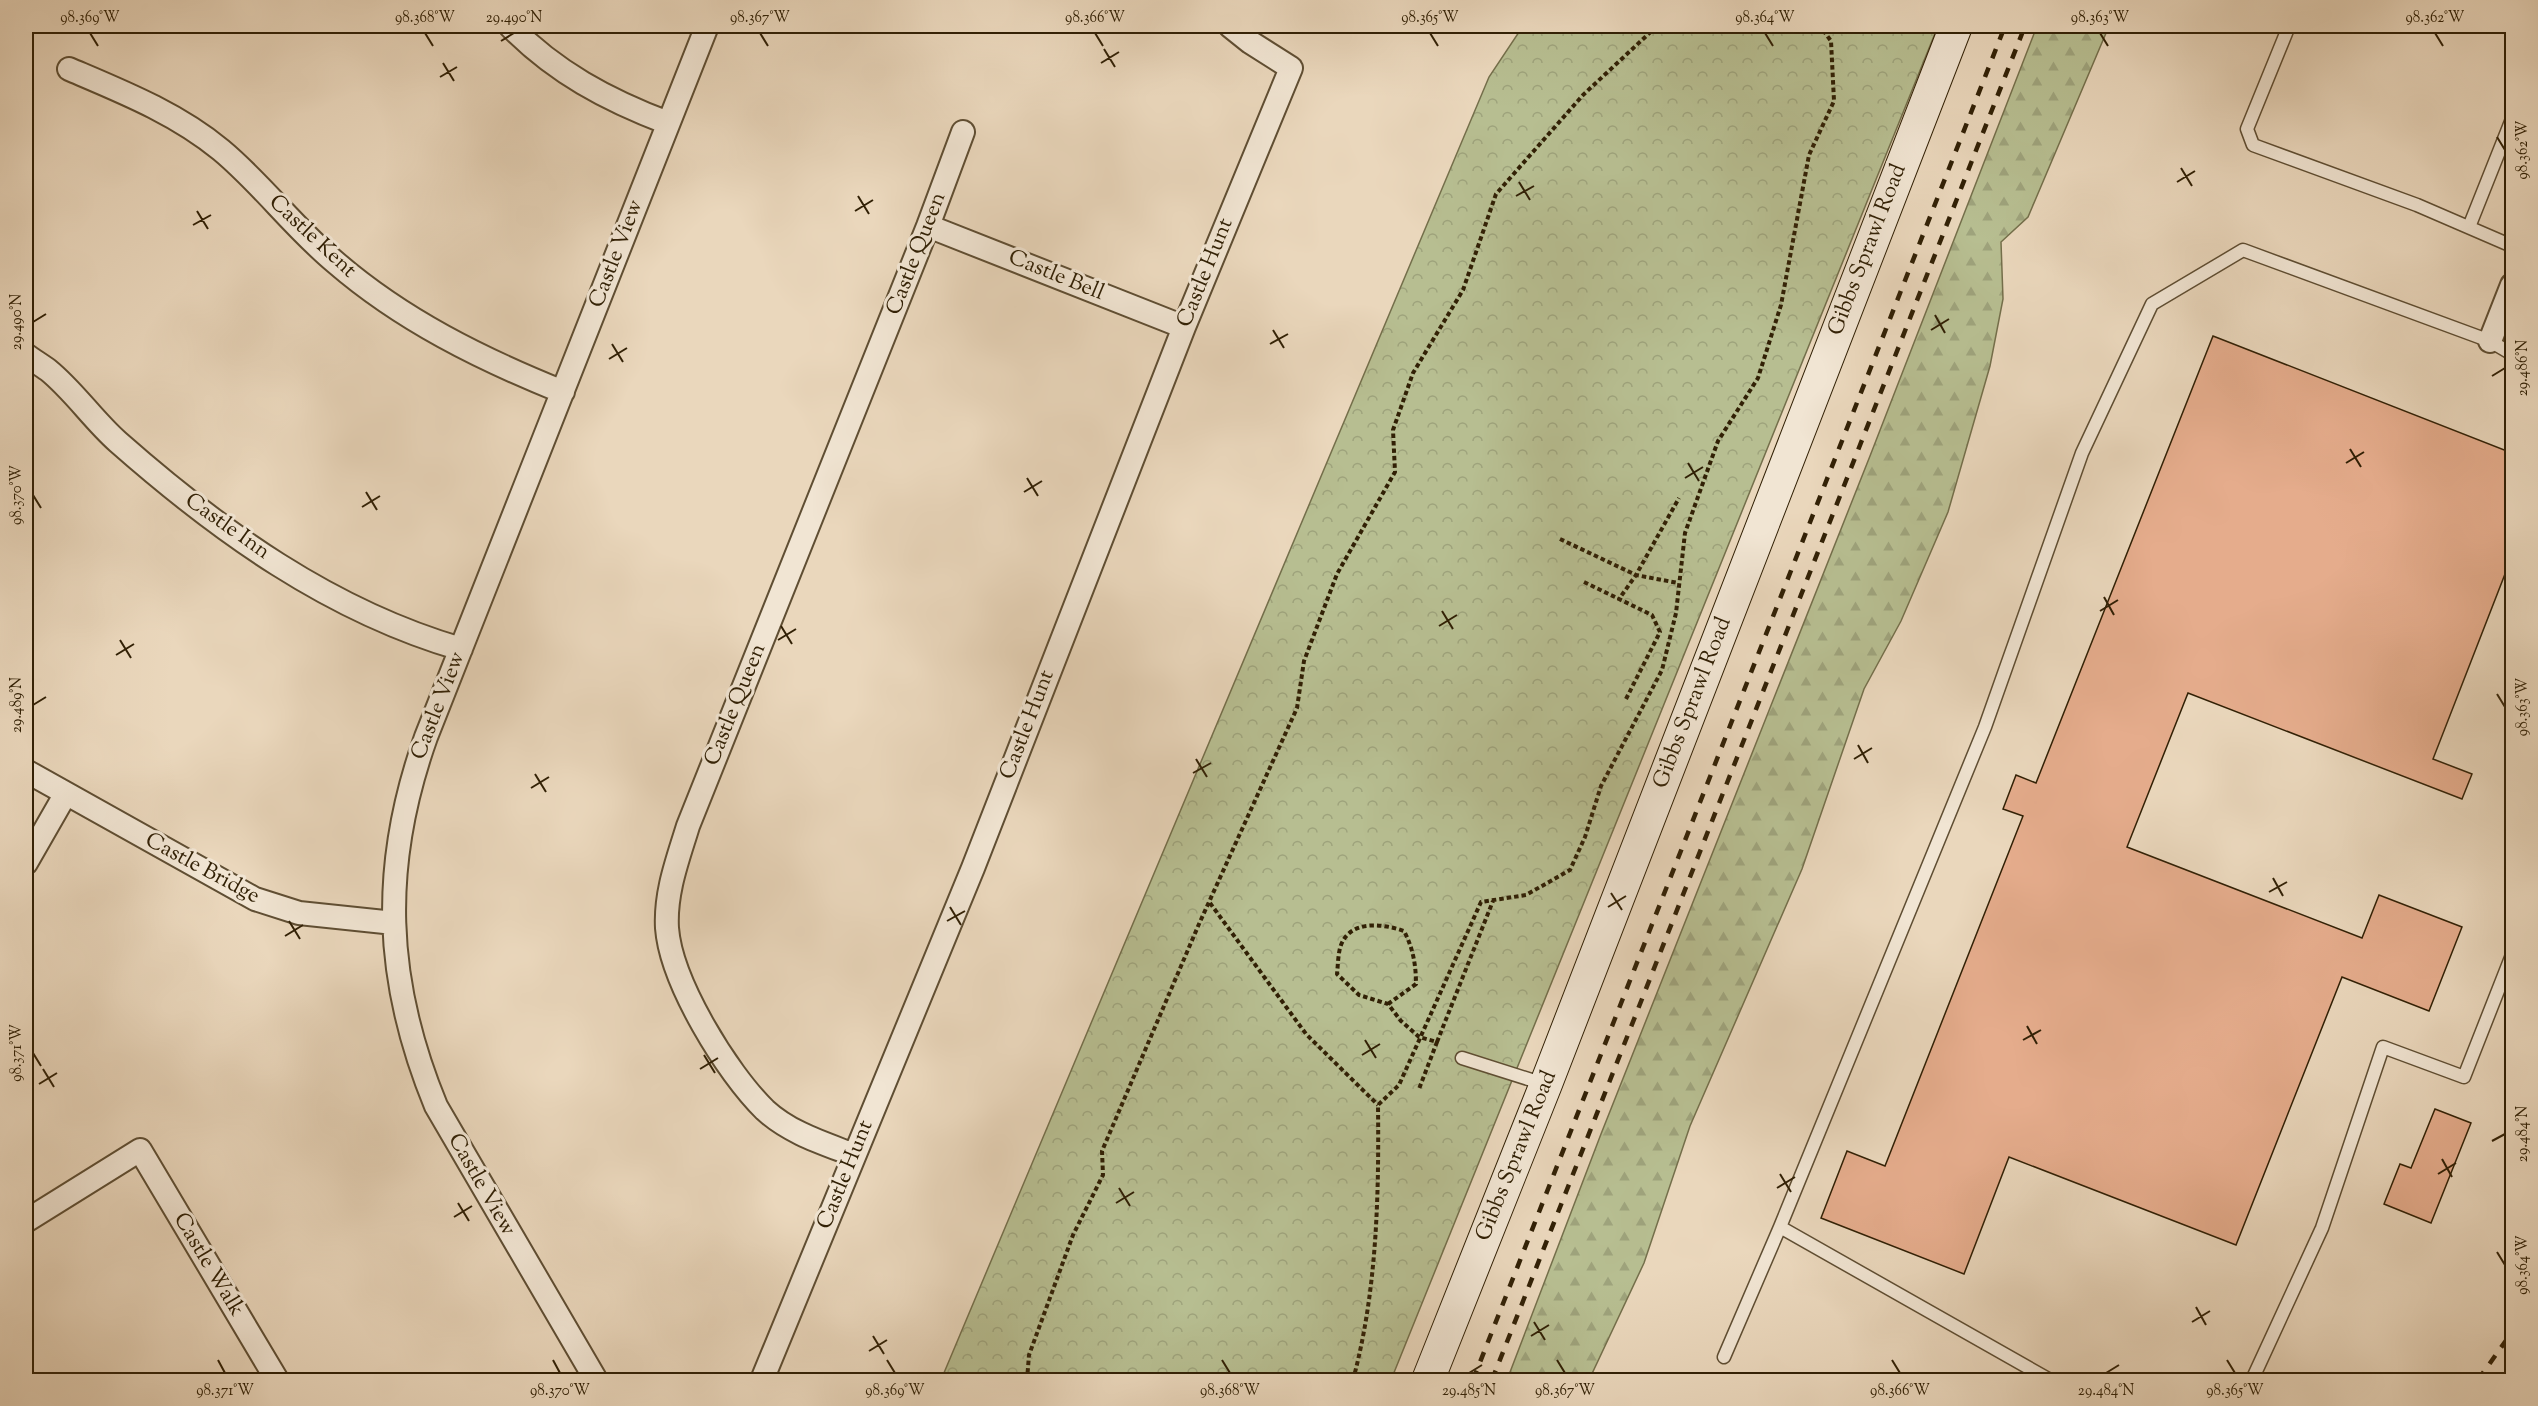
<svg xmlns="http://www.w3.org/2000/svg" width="2538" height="1406" viewBox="0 0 2538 1406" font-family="'Sorts Mill Goudy',serif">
<defs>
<pattern id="forest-firs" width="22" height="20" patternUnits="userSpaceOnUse" patternTransform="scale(1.5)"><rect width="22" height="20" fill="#b7be91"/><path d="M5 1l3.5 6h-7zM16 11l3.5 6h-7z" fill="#9ea37c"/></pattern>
<pattern id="park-crowns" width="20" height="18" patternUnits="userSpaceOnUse" patternTransform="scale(1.5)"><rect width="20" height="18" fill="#b7be91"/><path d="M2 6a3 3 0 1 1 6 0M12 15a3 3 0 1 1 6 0" fill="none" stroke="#9ea37c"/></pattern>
</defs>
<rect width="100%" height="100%" fill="#ead7bc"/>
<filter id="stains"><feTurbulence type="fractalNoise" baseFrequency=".00333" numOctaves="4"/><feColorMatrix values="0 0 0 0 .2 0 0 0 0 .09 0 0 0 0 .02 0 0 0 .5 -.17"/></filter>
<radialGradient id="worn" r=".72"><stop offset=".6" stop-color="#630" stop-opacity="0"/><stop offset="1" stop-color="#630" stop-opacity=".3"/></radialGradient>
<!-- forest -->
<path fill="url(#forest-firs)" stroke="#746f4b" stroke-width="1.5" d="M2037 26H2109L2028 217 2001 242 2003 299 1990 366 1948 512 1901 621 1864 689 1802 869 1690 1126 1644 1263 1589 1380H1507L1601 1134 1870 456Z"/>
<!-- park -->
<path fill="url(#park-crowns)" stroke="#746f4b" stroke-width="1.5" d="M1523 26H1938L1391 1380H941L1489 77Z"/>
<!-- building -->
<path fill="#e5ac8c" stroke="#312005" stroke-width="1.5" d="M2213 336 2512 453V556L2433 759 2472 774 2462 799 2188 693 2127 847 2362 938 2379 895 2462 927 2429 1011 2342 977 2236 1245 2009 1157 1964 1274 1821 1218 1847 1151 1885 1166 2023 816 2003 809 2016 775 2036 783Z
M2435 1109 2471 1123 2431 1223 2384 1204 2400 1164 2411 1168Z"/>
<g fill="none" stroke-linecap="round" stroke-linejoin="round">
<defs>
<path id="lane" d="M2289 26 2247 129 2253 145 2417 205 2512 246
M2469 227 2512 119
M1462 1058 1544 1084
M1780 1227 2050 1380
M1724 1357 1780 1227 1985 727 2082 453 2152 304 2243 250 2490 341 2512 354
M2252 1380 2322 1228 2383 1047 2464 1077 2512 955"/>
<path id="street" d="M510 26C555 72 607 100 668 123
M69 69C123 92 176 113 221 150 262 184 294 228 335 262 402 320 481 359 563 392
M928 226 1184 327
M2490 341 2512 285
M26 355C33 360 41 365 48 370 74 391 93 420 118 442 219 531 330 611 461 649
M26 771 255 899 299 913 394 923
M26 863 65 795
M854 1155C823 1143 790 1133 765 1110 727 1073 671 982 667 928 665 892 678 859 688 826L928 226 963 132
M26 1221 140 1150 277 1380
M596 1380 436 1106C384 980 380 866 426 737L707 26
M762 1380 973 868 1184 327 1291 68 1250 42 1230 26"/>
<path id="secondary" d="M1428 1380 1546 1084 1956 26"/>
</defs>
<!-- lane casing -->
<use href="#lane" stroke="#5f4e33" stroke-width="15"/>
<!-- street casing -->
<use href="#street" stroke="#5f4e33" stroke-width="26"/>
<!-- secondary casing -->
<use href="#secondary" stroke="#312005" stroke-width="34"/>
<!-- path -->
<path stroke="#312005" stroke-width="4" stroke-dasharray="4.5 3" stroke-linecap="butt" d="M1560 539 1636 575 1678 583
M1584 582 1619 599
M1626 699 1660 632 1652 615 1619 599 1636 575 1679 498
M1210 903 1306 1034 1378 1105
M1388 1004 1416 984C1416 965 1413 948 1404 931 1384 924 1351 919 1341 945 1338 953 1338 965 1337 974L1359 995 1388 1004 1401 1021 1419 1037 1437 1042 1419 1089
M1437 1042 1493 901
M1027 1380 1029 1355 1073 1235 1103 1175 1102 1151 1199 924 1297 708 1304 661 1337 574 1395 472 1393 430 1413 373 1463 290 1496 194 1583 95 1657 26
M1353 1380C1377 1291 1379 1196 1378 1105L1399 1085 1481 902 1526 895 1570 870 1585 837 1601 786 1662 670 1676 613 1685 533 1718 441 1758 378 1781 305 1809 155 1834 101 1831 41 1820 26"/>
<!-- lane -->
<use href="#lane" stroke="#f1e5d3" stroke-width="12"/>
<!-- street -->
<use href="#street" stroke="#f1e5d3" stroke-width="22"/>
<!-- secondary -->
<use href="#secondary" stroke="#f1e5d3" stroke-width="32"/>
<!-- rail -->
<path stroke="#312005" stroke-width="4.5" stroke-dasharray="10 10" stroke-linecap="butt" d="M1473 1380 2005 26
M1492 1380 2025 26
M2478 1380 2512 1332"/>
</g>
<!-- ticks -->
<path fill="none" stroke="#312005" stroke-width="2" d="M90 33 98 46M425 33 433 46M760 33 768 46M1095 33 1103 46M1430 33 1438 46M1765 33 1773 46M2100 33 2108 46M2435 33 2443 46M501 41 514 33M1104 49 1115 67M443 63 454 81M1101 63 1119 52M440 77 457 67M2497 137 2505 150M2181 168 2192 186M1519 182 1530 200M2177 182 2195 171M858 196 869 214M1516 196 1534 186M197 211 208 229M855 211 873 200M193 225 211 215M1935 315 1945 333M33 322 46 314M1273 330 1284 348M1931 330 1949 319M612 344 623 362M1270 344 1288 334M609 359 627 348M2492 376 2505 368M2350 449 2361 467M1688 463 1699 481M2346 463 2364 452M1027 478 1038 496M1685 478 1703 467M366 492 377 510M1024 492 1042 481M33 495 41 508M362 507 380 496M2104 597 2114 615M1442 611 1453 629M2100 611 2118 600M781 626 792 644M1439 626 1457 615M120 640 131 658M778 640 796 629M116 655 134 644M2497 694 2505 707M33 705 46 697M1858 745 1868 763M1196 759 1207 777M1854 759 1872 748M1193 773 1211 763M535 774 546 792M531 788 549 777M2273 878 2283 896M2269 892 2287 882M1611 893 1622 910M950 907 961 925M1608 907 1626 896M289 921 300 939M947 921 965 911M285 936 303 925M2027 1026 2037 1044M1365 1040 1376 1058M2023 1040 2041 1030M33 1053 41 1066M704 1055 715 1073M1362 1055 1380 1044M43 1069 54 1087M700 1069 718 1058M39 1084 57 1073M2492 1141 2505 1134M2442 1159 2452 1177M1780 1174 1791 1192M2438 1174 2456 1163M1119 1188 1130 1206M1777 1188 1795 1177M458 1203 469 1221M1116 1203 1134 1192M454 1217 472 1206M2497 1252 2505 1265M2196 1307 2206 1325M1534 1322 1545 1340M2192 1322 2210 1311M873 1336 884 1354M1531 1336 1549 1325M869 1351 887 1340M218 1360 225 1373M553 1360 560 1373M887 1360 895 1373M1222 1360 1230 1373M1557 1360 1565 1373M1892 1360 1900 1373M2227 1360 2235 1373M1469 1373 1482 1365M2106 1373 2119 1365"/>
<g text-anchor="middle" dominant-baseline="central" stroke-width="6" stroke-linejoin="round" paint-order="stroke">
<!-- street labels -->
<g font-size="22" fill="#312005" stroke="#f1e5d3">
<text transform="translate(312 237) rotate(43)">Castle Kent</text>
<text transform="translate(1868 250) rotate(-69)">Gibbs Sprawl Road</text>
<text transform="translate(617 254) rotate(-69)">Castle View</text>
<text transform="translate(917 254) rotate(-69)">Castle Queen</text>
<text transform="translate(1206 273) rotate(-68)">Castle Hunt</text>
<text transform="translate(1056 276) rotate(22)">Castle Bell</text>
<text transform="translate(227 527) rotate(35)">Castle Inn</text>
<text transform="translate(1693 703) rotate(-69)">Gibbs Sprawl Road</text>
<text transform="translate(736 705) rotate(-68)">Castle Queen</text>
<text transform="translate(439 706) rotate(-69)">Castle View</text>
<text transform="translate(1028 725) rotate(-69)">Castle Hunt</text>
<text transform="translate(202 869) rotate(28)">Castle Bridge</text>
<text transform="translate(1517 1156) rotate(-68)">Gibbs Sprawl Road</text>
<text transform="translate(846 1175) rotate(-68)">Castle Hunt</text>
<text transform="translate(481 1185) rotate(60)">Castle View</text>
<text transform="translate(208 1265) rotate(59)">Castle Walk</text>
</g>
</g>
<!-- margin -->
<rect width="2538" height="1406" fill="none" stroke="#ead7bc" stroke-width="66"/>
<rect x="33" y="33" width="2472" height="1340" fill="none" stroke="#312005" stroke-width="2"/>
<g font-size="15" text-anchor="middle" fill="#312005">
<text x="90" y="22">98.369°W</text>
<text x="425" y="22">98.368°W</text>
<text x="514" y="22">29.490°N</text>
<text x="760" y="22">98.367°W</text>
<text x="1095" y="22">98.366°W</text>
<text x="1430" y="22">98.365°W</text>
<text x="1765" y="22">98.364°W</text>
<text x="2100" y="22">98.363°W</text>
<text x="2435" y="22">98.362°W</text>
<text transform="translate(2522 150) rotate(-90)" y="5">98.362°W</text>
<text transform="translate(16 322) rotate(-90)" y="5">29.490°N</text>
<text transform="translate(2522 368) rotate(-90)" y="5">29.486°N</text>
<text transform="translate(16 495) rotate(-90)" y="5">98.370°W</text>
<text transform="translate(16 705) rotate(-90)" y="5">29.489°N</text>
<text transform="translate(2522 707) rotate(-90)" y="5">98.363°W</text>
<text transform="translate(16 1053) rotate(-90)" y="5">98.371°W</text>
<text transform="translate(2522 1134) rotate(-90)" y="5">29.484°N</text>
<text transform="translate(2522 1265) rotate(-90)" y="5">98.364°W</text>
<text x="225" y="1395">98.371°W</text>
<text x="560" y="1395">98.370°W</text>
<text x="895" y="1395">98.369°W</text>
<text x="1230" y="1395">98.368°W</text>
<text x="1469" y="1395">29.485°N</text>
<text x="1565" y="1395">98.367°W</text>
<text x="1900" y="1395">98.366°W</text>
<text x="2106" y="1395">29.484°N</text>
<text x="2235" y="1395">98.365°W</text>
</g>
<rect width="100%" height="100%" filter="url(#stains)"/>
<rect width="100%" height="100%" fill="url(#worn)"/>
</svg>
